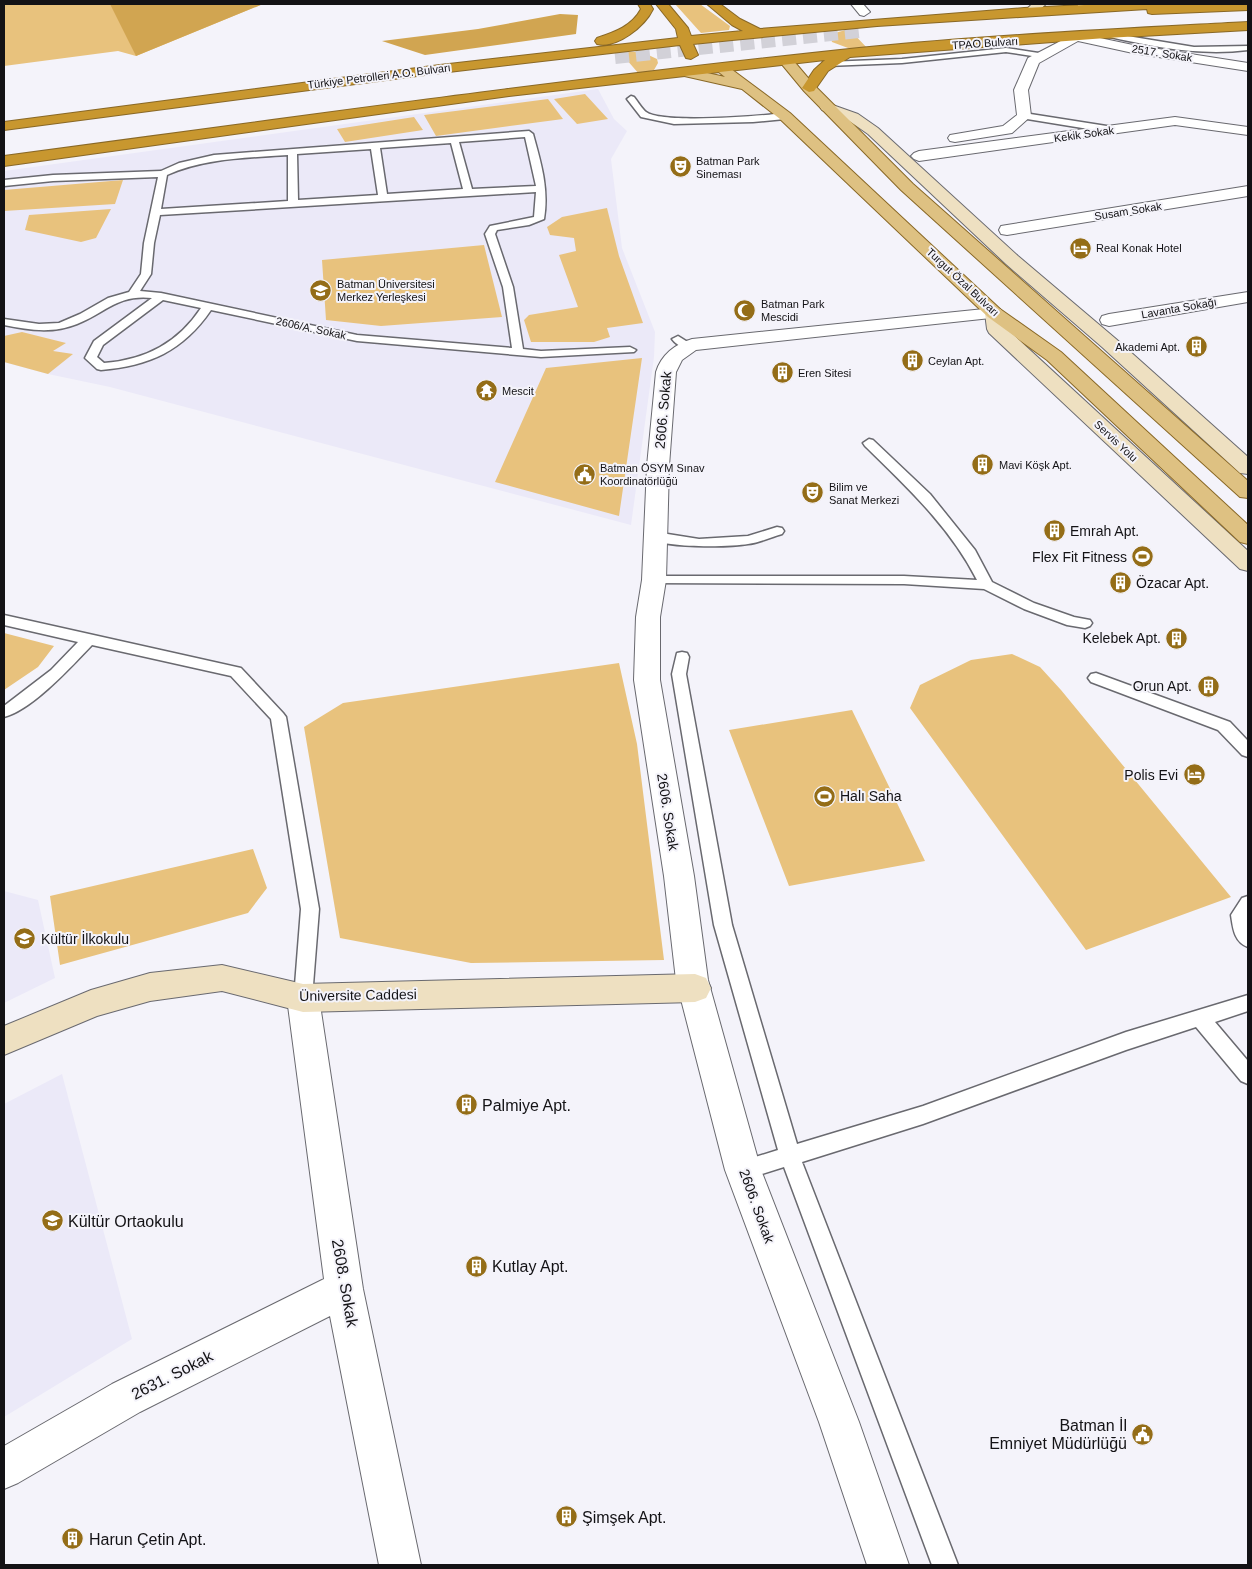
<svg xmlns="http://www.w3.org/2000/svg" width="1252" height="1569" viewBox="0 0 1252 1569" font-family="Helvetica,sans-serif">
<rect width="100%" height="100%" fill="#f4f3fa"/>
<!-- built -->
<path fill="#ebe9f8" d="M598 89 614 119 627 131 611 159 622 248 655 332 654 357 631 525 110 387 48 374 4 362V171Z
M4 891 38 900 55 978 4 1003Z
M62 1074 132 1339 4 1417V1104Z"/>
<!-- green -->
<path fill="#e8c27d" d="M4 4H263L136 56 118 51 4 66Z
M675 4H700L730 26 729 30 701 33Z
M849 29 869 50 848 48 832 42 830 37 835 33Z
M620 52H642L657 59 658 63 654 70 639 74Z
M585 94 608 119 577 124 554 99Z
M548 99 563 119 436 136 424 115Z
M414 117 423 130 345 142 337 129Z
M123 180 115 204 4 211V190Z
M607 208 619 256 643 323 607 328 610 337 594 342H531L524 320 529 315 578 307 559 255 576 251 574 238 550 235 547 227 562 217Z
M111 209 96 238 81 242 25 230 29 215Z
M484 245 502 317 381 326 326 320 322 260Z
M22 332 66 343 53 351 73 354 48 374 4 362V336Z
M642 358 619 516 495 482 546 368Z
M4 633 54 646 38 667 4 690Z
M1012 654 1040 667 1061 690 1231 897 1086 950 910 708 920 685 971 660Z
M619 663 637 744 664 960 471 963 340 938 304 727 343 703Z
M852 710 925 861 789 886 729 730Z
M253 849 267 888 248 913 60 965 50 896Z"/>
<!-- forest -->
<path fill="#d1a551" d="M110 4H263L136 56Z
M560 14 578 15 576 34 425 55 382 41 478 29Z"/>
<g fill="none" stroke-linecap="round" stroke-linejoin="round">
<!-- highway-tunnel -->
<path stroke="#d2d1d8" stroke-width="14" stroke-dasharray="14 7" stroke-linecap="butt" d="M615 57 860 31"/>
<defs>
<path id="lane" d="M1103 32 1194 47 1248 46V50C1200 56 1153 47 1106 36H1103Z
M1006 48 1045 54 1049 56 1045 58 1006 52 902 63 827 66 823 64 827 62 902 59Z
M631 96 634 97C638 102 642 109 646 112 662 124 761 116 785 113L789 116 785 119 753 122 674 124 641 117 627 99Z
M1024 113 1113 127 1117 130 1113 133 1021 118V114Z
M529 131 533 134C541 163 549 189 544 219L529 225 497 230 495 234 513 287 523 349 541 351 630 347 636 350 634 352 541 357 357 341 211 310C183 351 149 366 101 370L97 369 85 358 94 341 152 298C118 294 105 313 77 324 52 334 29 330 4 325V319L39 324 59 323 80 314 108 298 129 292 141 274 144 243 158 177 53 181 4 186V180L53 175 161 171 179 163 214 155ZM525 137 536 186 472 189 459 142ZM451 143 463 189 387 194 380 148ZM371 149 378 195 298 200 297 154ZM288 155V201L161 209 167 175C205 158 247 158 288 155ZM536 192 534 217 490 226 485 234 503 287 512 348 357 335 161 293 140 291 151 274 154 243 160 215ZM163 300 201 308C178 343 145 360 104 363L97 357 103 345Z
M678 336 686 341 696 343 698 345C690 352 678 347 672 339Z
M869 439 873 440 930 494 975 550 992 582 1034 603 1074 617 1090 620 1092 623 1090 626 1085 628 1067 625 1024 609 984 589 904 584 649 583 647 580 649 577 654 576H904L977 580C950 527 907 487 865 446L863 443Z
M777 527 782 528 784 531 782 534C771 537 759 543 748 544 731 547 658 549 648 536L655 532 699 539 748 536Z
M4 615 241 668 283 713 286 717 319 909 312 998 310 1004 303 1006 296 1004 294 998 301 909 271 719 231 676 92 645C72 666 32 710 4 717V706L51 670 78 642 4 625Z
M682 652 687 653 689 657 686 674 732 925 797 1144 923 1106 1126 1032 1248 995V1011L1215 1022 1248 1061V1084L1241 1081 1196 1027 1126 1050 923 1124 802 1162 958 1565H932L784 1167 743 1180 736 1177 733 1170 736 1163 778 1150 714 925 672 674 677 653Z
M1096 673 1230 722 1248 741V757L1242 755 1218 730 1091 682 1088 678 1091 674Z
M1248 896V947C1234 942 1233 928 1231 915L1242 898Z"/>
<path id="street" d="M851 4H863L870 12 864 16 860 15Z
M1076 33 1133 45 1248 63V71L1133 53 1078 41 1039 63 1028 90 1031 116 1012 133 955 142 950 141 948 138 950 135 1003 126 1017 115 1014 90 1028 58Z
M1175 117 1248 127V135L1175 125 919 161 914 159 911 156 914 153 919 151Z
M1248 186V196L1007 235 1001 234 999 230 1001 226 1007 225Z
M1248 292V302L1109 326 1102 324 1100 320 1102 316 1109 314Z
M994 308 1000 309 1003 313 1000 317 696 350 682 360 676 372 669 466 666 580 660 617V680L694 876 708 980 761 1170 859 1422 909 1565H867L819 1422 725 1170 676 980 664 876 634 680 636 617 642 580 647 466 656 372C661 355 675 344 692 339Z
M303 984 314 988 319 998 363 1289 421 1565H379L330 1316 140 1412 18 1483 4 1489V1446L112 1384 324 1279 287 998 292 988Z"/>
<path id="secondary" d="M1032 4H1046L1036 13H1028L1026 10Z
M1077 4H1096L1100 7 1094 11 1079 7Z
M827 103 858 114 878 128 1018 256 1116 339 1248 457V474L1240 473 1102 347 1006 264 868 134 848 120 822 110 820 107 822 104Z
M994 308 1000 309 1003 313 1005 327 1248 551V571L1240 569 989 333 987 329 985 313 988 309Z
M222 965 303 984 695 974 706 978 711 988 706 998 695 1002 303 1012 222 991 150 1001 97 1016 4 1055V1026L91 990 150 973Z"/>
<path id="primary" d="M787 58 792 59 814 85 913 184 1248 481V498L1240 497 901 190 804 91 780 62Z
M722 65 727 66 790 113 1000 309 1061 352 1248 525V544L1240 542 1047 360 988 317 780 119 742 89 680 75 678 72 685 68 725 77 715 69Z"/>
<path id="highway" d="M638 4H650L653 9C645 26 617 49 597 44L595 41 597 38C615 32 632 26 641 9Z
M656 4H668L688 28 691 36 743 31 732 25 707 4H720L740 19 760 29 1024 8 1104 4H1176L1175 5 1248 4V10L1152 14 1148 13 1147 9 877 26 732 40 693 44 698 55 691 59 686 58 680 45 440 73 4 130V122L440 65 678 38 676 29Z
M1248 22V30L1106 38 850 57 828 71 814 91 809 92 802 88 814 70 825 60 509 96 4 166V156C289 118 573 78 859 48 988 35 1118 29 1248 22Z"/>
</defs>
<!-- lane casing -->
<use href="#lane" stroke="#69696f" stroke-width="3"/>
<!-- street casing -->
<use href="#street" stroke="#69696f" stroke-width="2"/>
<!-- secondary casing -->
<use href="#secondary" stroke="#69696f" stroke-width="2"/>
<!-- primary casing -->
<use href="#primary" stroke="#896826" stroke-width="2"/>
<!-- highway casing -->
<use href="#highway" stroke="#896826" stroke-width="2"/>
<!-- lane -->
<use href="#lane" fill="#fff" fill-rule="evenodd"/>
<!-- street -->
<use href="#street" fill="#fff" fill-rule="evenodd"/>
<!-- secondary -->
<use href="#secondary" fill="#eee0c1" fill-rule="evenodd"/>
<!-- primary -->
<use href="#primary" fill="#dec182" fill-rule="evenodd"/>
<!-- highway -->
<use href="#highway" fill="#c8972f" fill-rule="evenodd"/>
</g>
<!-- icons -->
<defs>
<symbol id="theatre-disc" viewBox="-11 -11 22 22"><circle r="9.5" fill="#946d17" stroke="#f4f3fa"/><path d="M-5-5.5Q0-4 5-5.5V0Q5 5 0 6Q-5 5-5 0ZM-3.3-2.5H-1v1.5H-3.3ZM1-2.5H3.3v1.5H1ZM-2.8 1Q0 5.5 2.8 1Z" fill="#fff"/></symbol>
<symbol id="hotel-disc" viewBox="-11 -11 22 22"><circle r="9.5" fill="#946d17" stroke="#f4f3fa"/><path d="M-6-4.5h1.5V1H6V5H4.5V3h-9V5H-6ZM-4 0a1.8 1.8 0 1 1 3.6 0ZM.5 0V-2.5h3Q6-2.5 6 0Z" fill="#fff"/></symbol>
<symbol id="university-disc" viewBox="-11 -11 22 22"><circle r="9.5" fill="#946d17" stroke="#f4f3fa"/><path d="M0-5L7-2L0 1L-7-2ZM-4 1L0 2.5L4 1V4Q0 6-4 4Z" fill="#fff"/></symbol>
<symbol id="mosque-disc" viewBox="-11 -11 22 22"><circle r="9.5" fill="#946d17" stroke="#f4f3fa"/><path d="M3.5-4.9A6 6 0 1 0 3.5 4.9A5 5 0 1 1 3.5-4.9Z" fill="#fff"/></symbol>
<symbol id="building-disc" viewBox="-11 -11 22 22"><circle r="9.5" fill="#946d17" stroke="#f4f3fa"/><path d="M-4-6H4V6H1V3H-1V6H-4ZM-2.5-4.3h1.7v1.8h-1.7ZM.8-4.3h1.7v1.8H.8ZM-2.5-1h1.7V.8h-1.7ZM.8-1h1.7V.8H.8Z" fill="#fff"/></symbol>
<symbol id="temple-disc" viewBox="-11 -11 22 22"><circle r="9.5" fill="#946d17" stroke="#f4f3fa"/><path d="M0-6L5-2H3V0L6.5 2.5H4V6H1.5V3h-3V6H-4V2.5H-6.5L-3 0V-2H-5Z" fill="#fff"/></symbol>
<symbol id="civic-disc" viewBox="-11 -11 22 22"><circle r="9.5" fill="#946d17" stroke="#f4f3fa"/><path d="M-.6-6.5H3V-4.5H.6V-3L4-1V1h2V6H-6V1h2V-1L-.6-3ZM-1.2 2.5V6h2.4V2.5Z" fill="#fff"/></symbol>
<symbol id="stadium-disc" viewBox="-11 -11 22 22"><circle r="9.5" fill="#946d17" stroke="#f4f3fa"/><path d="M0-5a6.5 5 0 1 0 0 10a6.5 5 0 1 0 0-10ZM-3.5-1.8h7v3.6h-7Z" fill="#fff"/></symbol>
<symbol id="school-disc" viewBox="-11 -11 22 22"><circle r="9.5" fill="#946d17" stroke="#f4f3fa"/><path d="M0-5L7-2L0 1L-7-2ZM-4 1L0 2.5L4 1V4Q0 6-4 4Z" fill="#fff"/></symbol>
</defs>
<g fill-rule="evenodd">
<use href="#theatre-disc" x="668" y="154" width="25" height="25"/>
<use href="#hotel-disc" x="1068" y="236" width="25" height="25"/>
<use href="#university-disc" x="308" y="278" width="25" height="25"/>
<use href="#mosque-disc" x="732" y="298" width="25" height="25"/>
<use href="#building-disc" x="1184" y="334" width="25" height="25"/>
<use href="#building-disc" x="900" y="348" width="25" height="25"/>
<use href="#building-disc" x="770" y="360" width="25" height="25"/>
<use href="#temple-disc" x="474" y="378" width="25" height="25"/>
<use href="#building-disc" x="970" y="452" width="25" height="25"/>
<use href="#civic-disc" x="572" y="462" width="25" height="25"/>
<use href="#theatre-disc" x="800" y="480" width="25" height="25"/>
<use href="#building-disc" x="1042" y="518" width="25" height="25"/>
<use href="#stadium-disc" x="1130" y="544" width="25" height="25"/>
<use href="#building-disc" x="1108" y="570" width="25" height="25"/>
<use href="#building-disc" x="1164" y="626" width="25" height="25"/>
<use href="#building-disc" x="1196" y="674" width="25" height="25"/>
<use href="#hotel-disc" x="1182" y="762" width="25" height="25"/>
<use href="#stadium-disc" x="812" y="784" width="25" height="25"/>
<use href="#school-disc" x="12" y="926" width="25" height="25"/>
<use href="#building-disc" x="454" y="1092" width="25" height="25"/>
<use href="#school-disc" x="40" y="1208" width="25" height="25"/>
<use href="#building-disc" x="464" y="1254" width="25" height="25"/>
<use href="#civic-disc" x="1130" y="1422" width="25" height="25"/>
<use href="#building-disc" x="554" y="1504" width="25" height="25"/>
<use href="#building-disc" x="60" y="1526" width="25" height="25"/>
</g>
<g text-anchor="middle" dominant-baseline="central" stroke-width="4" stroke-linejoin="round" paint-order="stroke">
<!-- far-street labels -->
<g font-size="11" fill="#131215" stroke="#f4f3fa">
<text transform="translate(985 43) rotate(-4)">TPAO Bulvarı</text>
<text transform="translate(1162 53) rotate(9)">2517. Sokak</text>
<text transform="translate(379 76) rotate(-7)">Türkiye Petrolleri A.O. Bulvarı</text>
<text transform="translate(1084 134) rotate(-8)">Kekik Sokak</text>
<text transform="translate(1128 211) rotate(-9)">Susam Sokak</text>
<text transform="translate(963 282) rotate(43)">Turgut Özal Bulvarı</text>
<text transform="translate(1179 308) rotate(-10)">Lavanta Sokağı</text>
<text transform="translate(311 328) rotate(12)">2606/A. Sokak</text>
<text transform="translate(1116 441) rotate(43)">Servis Yolu</text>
</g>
<!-- far-poi labels -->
<g font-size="11" fill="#131215" stroke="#f4f3fa" text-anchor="start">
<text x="696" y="161">Batman Park<tspan x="696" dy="13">Sineması</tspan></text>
<text x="1096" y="248">Real Konak Hotel</text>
<text x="337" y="284">Batman Üniversitesi<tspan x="337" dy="13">Merkez Yerleşkesi</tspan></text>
<text x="761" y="304">Batman Park<tspan x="761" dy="13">Mescidi</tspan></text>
<text x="1180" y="347" text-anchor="end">Akademi Apt.</text>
<text x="928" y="361">Ceylan Apt.</text>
<text x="798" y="373">Eren Sitesi</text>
<text x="502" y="391">Mescit</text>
<text x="999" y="465">Mavi Köşk Apt.</text>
<text x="600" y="468">Batman ÖSYM Sınav<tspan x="600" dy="13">Koordinatörlüğü</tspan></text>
<text x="829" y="487">Bilim ve<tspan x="829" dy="13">Sanat Merkezi</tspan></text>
</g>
<!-- street labels -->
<g font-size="14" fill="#131215" stroke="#f4f3fa">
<text transform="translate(663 410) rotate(-85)">2606. Sokak</text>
<text transform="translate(668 812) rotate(81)">2606. Sokak</text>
<text transform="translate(358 995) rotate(-1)">Üniversite Caddesi</text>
<text transform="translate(757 1206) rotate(70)">2606. Sokak</text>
</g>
<!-- poi labels -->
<g font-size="14" fill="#131215" stroke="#f4f3fa" text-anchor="start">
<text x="1070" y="531">Emrah Apt.</text>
<text x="1127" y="557" text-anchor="end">Flex Fit Fitness</text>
<text x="1136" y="583">Özacar Apt.</text>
<text x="1161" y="638" text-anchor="end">Kelebek Apt.</text>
<text x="1192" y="686" text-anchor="end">Orun Apt.</text>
<text x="1178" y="775" text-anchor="end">Polis Evi</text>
<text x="840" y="796">Halı Saha</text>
<text x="41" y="939">Kültür İlkokulu</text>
</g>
<!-- near-poi labels -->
<g font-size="16" fill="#131215" stroke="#f4f3fa" text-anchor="start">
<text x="482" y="1105">Palmiye Apt.</text>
<text x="68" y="1221">Kültür Ortaokulu</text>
<text x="492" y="1266">Kutlay Apt.</text>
<text x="1127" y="1425" text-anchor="end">Batman İl<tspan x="1127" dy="18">Emniyet Müdürlüğü</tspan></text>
<text x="582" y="1517">Şimşek Apt.</text>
<text x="89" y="1539">Harun Çetin Apt.</text>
</g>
<!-- near-street labels -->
<g font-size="16" fill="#131215" stroke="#f4f3fa">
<text transform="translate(345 1283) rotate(80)">2608. Sokak</text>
<text transform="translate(172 1375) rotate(-27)">2631. Sokak</text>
</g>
</g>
<!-- border -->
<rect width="1252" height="1569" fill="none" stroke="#131215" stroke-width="10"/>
</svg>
